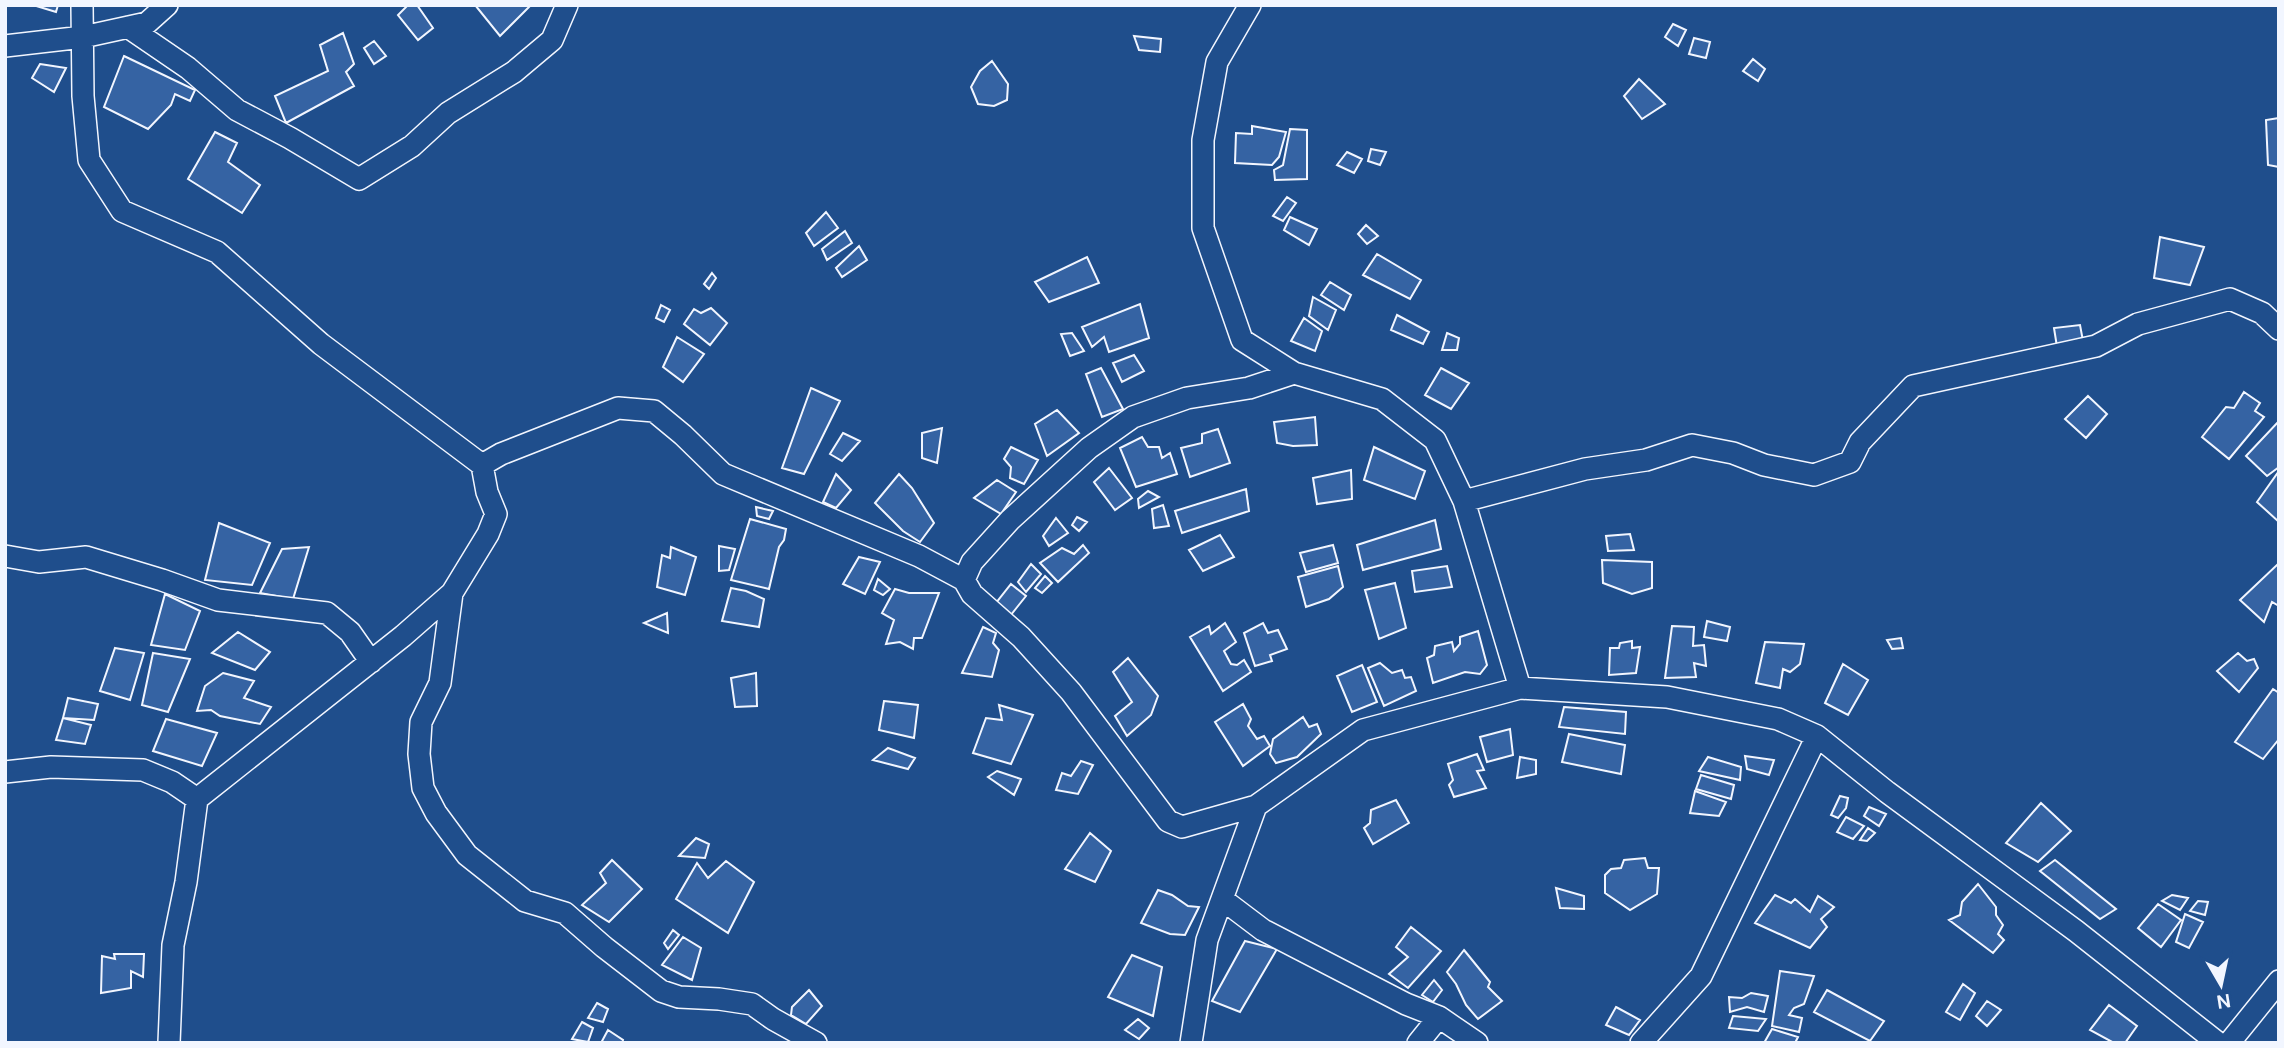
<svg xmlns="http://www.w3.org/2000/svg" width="2284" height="1048" viewBox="0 0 2284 1048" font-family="'DM Sans',sans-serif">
<rect width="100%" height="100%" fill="#1f4e8c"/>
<!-- building -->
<path fill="#3563a3" stroke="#f2f6ff" stroke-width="2" d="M33 5H58L56 12Z
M408 5H417L433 28 418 40 398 15Z
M475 5H531L500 36Z
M1673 24 1686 30 1678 46 1665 37Z
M343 33 354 64 346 72 354 86 286 123 275 96 328 71 320 45Z
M1134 36 1161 39 1160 52 1139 50Z
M1694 38 1710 42 1706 58 1689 54Z
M374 41 386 56 374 64 364 48Z
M124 56 195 90 190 101 175 94 171 105 148 129 104 107Z
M1753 59 1765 69 1758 81 1743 71Z
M992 61 1008 84 1007 100 994 106 978 104 971 87 980 71Z
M40 64 66 68 54 92 32 78Z
M1639 79 1665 104 1642 119 1624 96Z
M2279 118V167L2268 165 2266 120Z
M1252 126 1286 132 1279 157 1272 165 1235 163 1236 133 1252 134Z
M1290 129 1307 130V179L1275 180 1274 170 1283 165Z
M215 132 237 143 228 162 260 185 242 213 188 179Z
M1371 149 1386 152 1380 165 1368 161Z
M1347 152 1362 159 1354 173 1337 165Z
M1287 197 1296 203 1283 221 1273 216Z
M826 212 838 228 814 246 806 233Z
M1290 217 1317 229 1309 245 1284 230Z
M1366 225 1378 236 1367 244 1358 234Z
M845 231 852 243 827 260 822 249Z
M2160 237 2204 247 2190 285 2154 278Z
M859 246 867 260 842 277 836 268Z
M1377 254 1421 280 1410 299 1363 275Z
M1087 257 1099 283 1049 302 1035 282Z
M712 273 716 278 709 289 704 284Z
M1330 282 1351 295 1344 310 1321 295Z
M1313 297 1336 310 1328 330 1309 316Z
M1140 304 1149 338 1109 352 1104 337 1092 347 1082 327Z
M661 305 670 310 664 322 656 318Z
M711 308 727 323 710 345 684 324 694 309 701 313Z
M1397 315 1429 332 1423 344 1391 330Z
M1304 318 1322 331 1315 351 1291 341Z
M2080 325 2083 341 2057 347 2054 328Z
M1072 333 1084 351 1070 356 1061 334Z
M1447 333 1459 338 1457 350H1442Z
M677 337 704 354 683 382 663 367Z
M1134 355 1144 371 1122 382 1113 363Z
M1101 368 1123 409 1102 417 1086 374Z
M1441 368 1469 383 1451 409 1425 395Z
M811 388 840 401 804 474 782 468Z
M2244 392 2260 403 2255 411 2264 417 2229 459 2202 437 2226 407 2234 408Z
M2088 396 2107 414 2086 438 2065 419Z
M1057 410 1079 433 1047 456 1035 424Z
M1315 417 1317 445 1293 446 1277 443 1274 422Z
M2279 421V467L2267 476 2246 456Z
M942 428 937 463 922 458V433Z
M1218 429 1230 463 1190 477 1181 448 1202 443V434Z
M843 433 860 441 842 461 830 454Z
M1142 437 1148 447H1159L1162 458 1170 453 1177 474 1136 487 1120 448Z
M1011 447 1038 460 1024 484 1010 478 1011 467 1004 459Z
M1374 447 1425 471 1415 499 1364 480Z
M1109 468 1132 498 1115 510 1094 482Z
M1351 470 1352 499 1317 504 1313 478Z
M2279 471V522L2257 502Z
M836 474 851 490 836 508 823 502Z
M899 474 912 488 934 523 920 542 903 531 875 503Z
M997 480 1016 492 1001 514 974 498Z
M1246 489 1249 511 1182 533 1175 511Z
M1148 491 1159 497 1139 508 1138 499Z
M1163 505 1169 526 1154 528 1152 509Z
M756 507 773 511 769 519 757 516Z
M1077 517 1087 522 1079 531 1072 525Z
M1056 518 1068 533 1049 546 1043 536Z
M750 519 786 529 784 540 779 547 769 589 731 580Z
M1435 520 1441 549 1363 570 1357 545Z
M219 523 270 543 252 585 205 580Z
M1630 534 1634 550 1608 551 1606 536Z
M1220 535 1234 557 1203 571 1189 550Z
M1083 545 1089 553 1058 582 1040 563 1062 548 1074 554Z
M1333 545 1338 563 1306 572 1300 553Z
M719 546 735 549 729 570 719 571Z
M309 547 293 599 260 593 282 549Z
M671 547 696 557 685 595 657 587 662 555 670 558Z
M859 557 880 562 865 594 843 584Z
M1602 560 1652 562V588L1632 594 1603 583Z
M2279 563V606L2272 602 2264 622 2240 600Z
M1031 564 1041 574 1026 592 1018 582Z
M1338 566 1343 587 1329 599 1306 607 1298 577Z
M1447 566 1452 587 1415 592 1412 571Z
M1045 576 1052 583 1042 593 1035 588Z
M878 579 890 589 883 595 874 590Z
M1395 583 1406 628 1379 639 1365 590Z
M1011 584 1026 596 1010 616 996 603Z
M731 588 746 591 764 599 759 627 722 621Z
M895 589 909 593H939L922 638H914L913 649 900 642 886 644 894 620 882 613Z
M165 594 200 611 185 650 151 645Z
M667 613 668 633 644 623Z
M1707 621 1730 627 1727 641 1704 637Z
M1225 623 1236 642 1224 651 1231 664 1237 665 1244 660 1251 672 1223 691 1190 637 1209 626 1211 634Z
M1263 623 1268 633 1278 630 1287 649 1270 655 1272 661 1255 666 1244 633Z
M1672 626 1694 627 1693 646 1704 645 1706 666 1694 663 1696 677 1665 678Z
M983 627 996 633 993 643 999 650 992 677 962 673Z
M1478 631 1487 665 1480 674 1465 672 1433 683 1427 658 1434 655 1435 646 1452 642 1454 651 1460 644V637Z
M238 632 270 652 255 670 212 653Z
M1901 638 1903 648 1892 649 1887 640Z
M1632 641V648L1640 647 1636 673 1609 675 1610 648H1619L1620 643Z
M1765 642 1804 644 1800 664 1790 672 1783 669 1780 688 1756 683Z
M115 648 144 653 130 700 100 691Z
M153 653 190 659 168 712 142 705Z
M2238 653 2247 661 2254 659 2258 668 2239 692 2217 671Z
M1128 658 1158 696 1151 715 1127 736 1115 716 1132 702 1113 672Z
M1380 663 1392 673 1402 670 1405 678 1411 677 1416 691 1384 706 1368 668Z
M1843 664 1868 680 1848 715 1825 703Z
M1362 665 1377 702 1352 712 1337 676Z
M223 673 254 681 244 698 271 707 260 724 220 716 211 710 197 711 205 686Z
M756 673 757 706 735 707 731 678Z
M2273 689 2279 693V739L2263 759 2235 742Z
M68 698 98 704 94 720 63 718Z
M884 701 918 705 914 738 879 730Z
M1243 704 1251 719 1248 726 1257 739 1264 736 1270 746 1243 766 1215 722Z
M999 705 1033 715 1011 764 973 753 986 718 1002 720Z
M1564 707 1626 712 1625 734 1559 727Z
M1303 717 1309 727 1317 724 1321 734 1297 757 1276 763 1270 754 1273 739Z
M63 718 91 725 85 744 56 740Z
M166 719 217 733 202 766 153 751Z
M1510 729 1513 755 1487 762 1480 737Z
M1569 734 1625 745 1621 774 1562 762Z
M888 748 915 758 908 769 873 760Z
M1477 754 1484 770 1477 771 1486 788 1454 797 1449 785 1453 780 1448 764Z
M1745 756 1774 760 1769 775 1747 769Z
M1520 757 1536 760V774L1517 778Z
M1708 757 1741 767 1740 780 1699 771Z
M1081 761 1093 765 1078 794 1056 790 1062 773 1071 776Z
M997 771 1021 779 1014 795 988 777Z
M1701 775 1734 785 1731 799 1696 789Z
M1695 791 1726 802 1719 816 1690 813Z
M1840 796 1848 798 1846 808 1838 818 1831 815Z
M1396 800 1409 823 1373 844 1364 828 1370 823 1371 810Z
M2041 803 2071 831 2038 862 2006 843Z
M1869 807 1886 814 1879 826 1864 816Z
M1846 817 1864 826 1853 839 1837 832Z
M1868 828 1875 833 1867 841 1860 840Z
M1090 833 1111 851 1095 882 1065 869Z
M696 838 709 844 705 858 679 856Z
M1645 858 1648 868H1659L1657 894 1630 910 1605 893V875L1611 869 1621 868 1624 860Z
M612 860 642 889 609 922 582 905 606 883 600 873Z
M2055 860 2116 909 2100 919 2040 871Z
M726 861 754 882 728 933 676 899 697 863 708 878Z
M1978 884 1996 907V915L2003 925 1998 934 2004 940 1993 953 1949 920 1960 915 1962 902Z
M1556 888 1584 896V909L1560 908Z
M1158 890 1172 895 1188 906 1199 907 1185 935 1170 934 1141 923Z
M1775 895 1791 903 1795 899 1810 912 1818 896 1834 907 1821 919 1827 927 1810 948 1755 923Z
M2172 895 2188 898 2180 910 2162 901Z
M2198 901 2208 902 2205 915 2190 911Z
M2158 904 2181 920 2161 947 2138 928Z
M2185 914 2203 922 2189 948 2176 942Z
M1411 927 1441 951 1408 988 1389 974 1408 957 1396 947Z
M673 930 679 935 668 949 664 943Z
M683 937 701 948 692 980 662 965Z
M1245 941 1277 949 1240 1012 1212 1001Z
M1464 950 1490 982 1488 987 1502 1001 1478 1019 1466 1005 1456 984 1447 972Z
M114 954H144L143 977 131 971V988L101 993 102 956 115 959Z
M1132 955 1162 967 1153 1016 1108 997Z
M1780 971 1814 976 1804 1004 1794 1008 1789 1015 1802 1018 1799 1032 1772 1026Z
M1434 980 1442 990 1433 1002 1422 995Z
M1963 984 1975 993 1960 1020 1946 1012Z
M809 990 822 1006 806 1024 791 1015 792 1007Z
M1827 990 1884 1021 1870 1041 1814 1012Z
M1751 993 1768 996 1764 1012 1747 1007 1730 1012 1729 997 1742 998Z
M1987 1001 2001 1010 1987 1026 1976 1016Z
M597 1003 608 1009 603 1022 588 1018Z
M2109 1005 2137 1026 2125 1043H2114L2090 1030Z
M1616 1007 1640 1020 1629 1035 1606 1025Z
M1733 1016 1766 1019 1758 1031 1729 1028Z
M1138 1019 1149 1028 1139 1039 1125 1030Z
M582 1022 593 1028 588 1042 572 1039Z
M1772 1029 1798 1037 1795 1043H1764Z
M608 1030 623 1040 622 1043H601Z"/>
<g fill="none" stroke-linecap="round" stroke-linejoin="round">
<defs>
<path id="minor" d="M82 5 83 96 89 160 122 211 217 252 321 344 482 465 487 492 496 514 488 534 452 593 403 636 197 799 186 882 173 945 169 1043
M1250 5 1217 62 1203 140V228L1242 340 1294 373 1382 399 1435 440 1464 501 1520 688
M128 27 188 68 237 110 290 138 359 179 412 146 448 113 514 72 552 40 567 5
M5 46 83 37 147 23 167 5
M482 465 501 454 618 408 654 411 683 435 723 474 919 556 964 580
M1464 501 1585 469 1646 460 1692 445 1733 453 1764 465 1814 475 1850 462 1860 442 1913 386 2096 346 2138 324 2230 299 2262 313 2279 329
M5 556 39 562 86 557 162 580 218 600 327 613 350 632 371 662
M452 593 440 683 421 722 419 754 423 788 436 813 467 855 525 901 565 913 604 947 661 991 679 997 719 999 752 1004 773 1019 816 1043
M5 772 51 767 143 770 172 782 197 799
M1256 806 1182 827 1168 821 1071 692 1021 637 972 594 964 580 972 562 1010 520 1089 448 1133 417 1187 398 1249 388 1294 373
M1222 899 1263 930 1406 1004 1439 1017 1477 1043
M1191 1043 1207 940 1256 806 1363 730 1520 688 1667 697 1778 719 1817 736 1887 792 2076 931 2218 1043
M1418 1043 1439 1017
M1641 1043 1701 976 1817 736
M2229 1043 2279 981"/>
</defs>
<!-- minor casing -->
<use href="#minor" stroke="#f2f6ff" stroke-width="24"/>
<!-- minor -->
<use href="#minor" stroke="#1f4e8c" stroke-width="21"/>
</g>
<!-- border -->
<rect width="2284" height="1048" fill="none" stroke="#f2f6ff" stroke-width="14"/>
<!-- north arrow -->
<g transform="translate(2221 985) rotate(171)" stroke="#1f4e8c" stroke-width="5" paint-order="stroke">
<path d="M0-5L12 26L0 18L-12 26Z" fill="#f2f6ff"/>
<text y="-10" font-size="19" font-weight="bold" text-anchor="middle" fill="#f2f6ff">N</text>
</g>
</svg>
